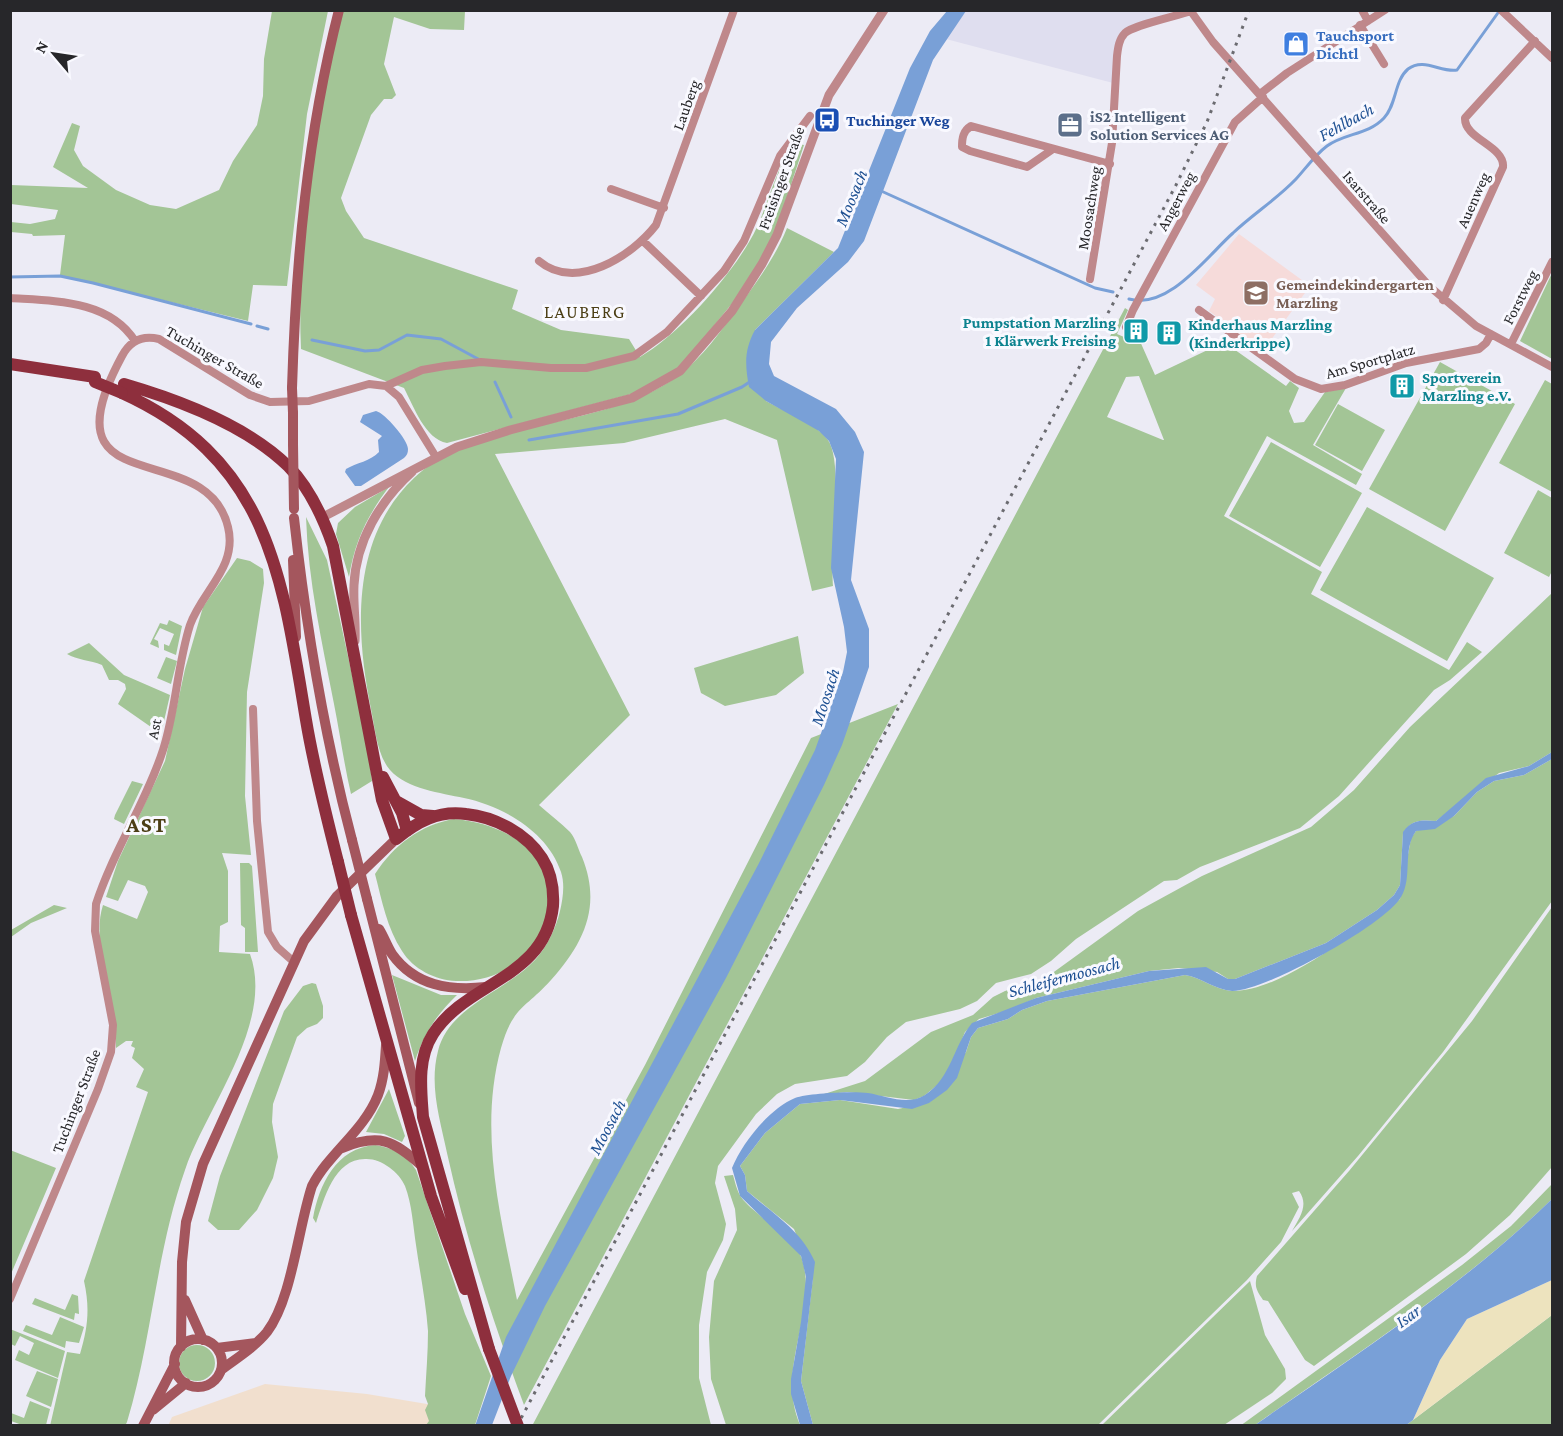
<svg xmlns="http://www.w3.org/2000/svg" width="1563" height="1436" viewBox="0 0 1563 1436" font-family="'Crimson Pro',serif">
<rect width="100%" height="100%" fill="#ecebf5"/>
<!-- built -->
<path fill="#dfdeef" d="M966 11H1174L1124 30 1113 83 946 39Z"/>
<!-- industrial -->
<path fill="#f1dfce" d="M265 1384 367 1394 451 1408 447 1425 168 1426 172 1417Z"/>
<!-- education -->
<path fill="#f6dbda" d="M1239 234 1310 286 1263 351 1209 311 1215 299 1196 285Z"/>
<!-- green -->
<path fill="#a3c596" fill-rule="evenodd" d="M272 11H328L307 114 287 286 253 285 248 321 60 275 65 235 33 236 32 234 11 232V222L30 224 55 219 58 210 11 204V185L88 188 53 167 72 123 80 126 74 150 83 166 116 190 150 205 176 209 219 190 233 161 257 125 263 96 264 59Z
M343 11H465L464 30 430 29 394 17 384 64 396 95 392 99H384L371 115 341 198 346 211 364 238 518 290 512 309 561 330 629 339 640 357C681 333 737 270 757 227 770 198 776 169 794 143L804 145 775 234 747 285 678 370 643 391 447 443C425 439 414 407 404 388L301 349C296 240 317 116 343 11Z
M787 228 834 252 755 330 766 401C785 412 815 422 828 440 844 463 830 553 833 586L812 591 777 440 725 419 624 443 495 454 630 715 539 805C549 814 561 823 570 832 576 839 578 849 582 857 602 906 584 943 551 980 525 1009 513 1006 501 1048 478 1132 501 1217 517 1300L645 1065 811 738 898 704 524 1405C493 1322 466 1239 447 1153 440 1119 429 1086 438 1051 449 1006 506 991 535 960 547 947 556 928 560 911 563 898 565 884 561 872 548 832 503 806 464 798 441 793 407 789 390 770 377 755 375 728 371 709 355 630 351 538 414 478 442 451 486 440 523 430 575 416 635 408 679 375 703 357 720 332 737 309 756 283 775 258 787 228Z
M1552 273V359L1520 341Z
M1125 308 1128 310 1117 334 1131 340 1139 339 1155 375 1216 346 1221 340 1286 386 1290 381 1299 388 1289 411 1294 423 1304 422 1325 392 1346 388 1313 445 1362 474 1356 485 1267 436 1224 516 1322 572 1311 594 1449 670 1467 642 1482 652 1450 680 1434 690 1339 796 1300 828 1200 867 1177 880 1164 881 1076 939 1051 961 1031 974 996 983 977 1001 960 1009 906 1022 887 1037 865 1062 847 1076 795 1084 777 1094 756 1114 718 1166 715 1183 726 1224 723 1240 707 1272 699 1325V1378L711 1425 532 1426ZM1139 376 1164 440H1163L1107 417 1126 377Z
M1440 362 1515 404 1445 531 1369 489Z
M1545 380 1552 384V492L1499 463Z
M1338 404 1385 430 1362 471 1315 445Z
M1271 442 1362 493 1320 567 1229 516Z
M389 487C367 516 355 541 349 577L336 534 338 523 355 507Z
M1538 490 1552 498V571L1549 577 1504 553Z
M1367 507 1494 578 1447 661 1320 590Z
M306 517 327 560 368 748 372 781 351 794C344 764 340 734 334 704 322 642 308 581 306 517Z
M237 558 250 561 263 569 264 583 247 692 245 796 251 855 222 853 228 871V922L220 926 219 952 250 954C275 1023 206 1108 185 1170 156 1252 152 1340 127 1422L125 1426H50L67 1352 80 1354C88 1327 90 1308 84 1281L148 1092 136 1087 144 1069 132 1058 135 1048 131 1046 133 1041H126L116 1048C117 1001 90 945 103 905L137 919 148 892 145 886 128 880 118 901 106 897 118 861 165 761 185 669 203 607Z
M1552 593V752L1529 766 1499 773 1436 821C1422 820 1412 819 1403 833L1400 885 1394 895 1377 910 1326 943 1235 979H1228L1217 972 1179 968 1149 971 1036 998 1009 1010 979 1019 965 1032 953 1062 941 1082 924 1096 914 1100 847 1092 821 1095 865 1081 931 1032 973 1015 993 997 1005 991 1047 977 1138 911 1202 876 1311 827 1354 790 1410 727Z
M169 620 182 626 176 655 164 650V644L169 646 174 634 160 628 154 639 158 641 159 648 150 644 160 623 167 625Z
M798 636 804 673 776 695 725 706 701 693 694 668Z
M89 643 124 675 170 695 161 734 118 704 126 689 125 684 118 680H109L102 665C90 660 77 660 67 654Z
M166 657 177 661 171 684 157 678Z
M1552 759V901L1443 1052 1358 1156 1292 1231C1300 1217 1309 1205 1299 1191L1292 1193 1299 1207 1281 1242 1247 1280 1098 1425H813L801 1381 813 1277 794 1229 747 1191 745 1175 740 1166 765 1133 800 1104 840 1100 898 1109 930 1102 966 1052 971 1037 978 1028 1008 1019 1022 1010 1047 1001 1185 975C1201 977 1215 990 1232 991 1282 992 1360 928 1400 899L1411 838 1416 831 1454 816 1477 792 1494 781 1524 775Z
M132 781 143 784 124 824 114 819 115 815Z
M454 819C497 823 540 843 551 888 553 895 549 904 548 910 539 954 501 983 456 981 435 980 413 969 402 951 387 928 382 901 375 874 394 845 420 825 454 819Z
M240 863H249L252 866 258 952H245V928L241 925Z
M54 905 67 908 31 923 11 937V930Z
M1552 907V1167L1510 1215 1466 1254 1314 1366 1305 1360 1268 1301 1263 1300C1257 1291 1254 1287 1257 1276L1349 1171 1472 1021Z
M392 975 441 995H457C436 1015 424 1034 415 1061Z
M312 983 316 984 323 1006V1018L317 1024 307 1028 297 1037 273 1104 272 1122 278 1157 273 1178 257 1210 239 1230H218L208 1221 220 1176 284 1011 303 986Z
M389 1089 405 1136 402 1142 384 1134 366 1132Z
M375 1145C393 1148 406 1154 416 1170L465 1314 491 1376 475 1425H426L429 1421 425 1410 428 1404 425 1396C426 1375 428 1353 428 1331 426 1303 420 1273 416 1245 413 1226 412 1204 405 1186 399 1172 381 1158 365 1159 334 1159 324 1199 316 1223L313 1218C319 1185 336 1148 375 1145Z
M10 1150 56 1168 11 1274H10Z
M733 1175C735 1182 737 1191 741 1197 755 1216 795 1237 802 1259 819 1313 775 1366 800 1425H726L711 1379 709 1337 714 1281 737 1230 735 1209 724 1176Z
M1552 1184V1199C1463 1286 1357 1353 1255 1425L1240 1426 1462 1265 1511 1226Z
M1250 1281 1265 1335 1285 1369 1286 1379 1272 1393 1224 1425H1102Z
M72 1294 78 1296 79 1314 75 1313 74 1320 32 1304 35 1298 65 1310Z
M1552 1315V1425L1405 1426 1413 1420Z
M60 1317 84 1327 79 1343 66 1341 65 1348 23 1331 26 1325 52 1335Z
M10 1329 65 1351 58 1378 15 1360 19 1350 29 1355 34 1343 20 1336 15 1346 11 1344Z
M179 1363a18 18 0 1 1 36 0a18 18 0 1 1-36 0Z
M37 1371 58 1379 51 1407 26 1396Z
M30 1401 50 1409 46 1425H22L11 1421V1413L24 1418Z"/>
<!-- sand -->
<path fill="#ede3be" d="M1552 1280V1315L1413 1420 1440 1360 1467 1319Z"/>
<!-- water -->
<path fill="#79a0d7" d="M947 11H966L933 60 864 241 848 262 797 308 771 342 769 364 774 376 836 409 855 432 864 452 851 580 869 629V667L842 745 824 785 726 978 545 1306 511 1376 492 1425 475 1426 506 1337 758 865 815 750 843 672 847 652 844 627 831 568 836 459 829 441 819 431 766 401 749 387C745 365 744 350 755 330L838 248 910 68 930 31Z
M376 411C385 413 408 440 408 449 408 453 407 455 404 458L361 486H355L345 472 346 469C356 463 371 461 379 452L378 440 382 436 360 422 363 415Z
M1552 752V759L1524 775 1494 781 1477 792 1454 816 1435 829 1416 831C1402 850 1413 877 1401 897 1386 924 1264 992 1232 991 1215 990 1201 977 1185 975L1047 1001 1022 1010 1008 1019 978 1028 971 1037 957 1078 947 1090 929 1103 912 1109 840 1100 800 1104 765 1133 740 1166 745 1175 747 1191C773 1214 801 1230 815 1262L801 1381 813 1425H800L791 1394V1379L801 1322 806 1277 801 1256 740 1196 732 1168C742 1143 769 1109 795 1098 809 1093 853 1091 868 1093 886 1096 908 1106 925 1095 952 1077 953 1046 972 1023L1036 998 1149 971 1206 967 1228 979H1235L1326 943 1377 910 1394 895 1400 885 1403 832C1412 819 1422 820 1436 821L1486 778 1529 766Z
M1552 1199V1280L1467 1319 1440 1360 1413 1420 1405 1426 1255 1425C1357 1354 1463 1286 1552 1199Z"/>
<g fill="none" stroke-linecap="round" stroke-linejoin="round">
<!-- stream -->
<path stroke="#79a0d7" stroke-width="3" d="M879 190 1095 288 1113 292
M10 277 60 276 93 283 251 324
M1129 299C1169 310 1208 255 1233 233 1253 214 1277 199 1296 179 1306 168 1315 155 1327 146 1345 133 1368 135 1384 118 1397 104 1394 81 1408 69 1424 57 1441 73 1457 70L1500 10
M257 326 268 329
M312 340 365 351 379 350 407 335 441 339 480 360
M495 382 511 417
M529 440 678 414 742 387 751 381"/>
<!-- minor -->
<path stroke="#bf888b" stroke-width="8" d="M1190 10 1213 42 1429 286 1476 326 1552 367
M1362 10 1368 21
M1501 10 1552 58
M1360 25 1384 64
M1260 94 1287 73 1385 10
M1053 149 1027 167 970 151 962 147C962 138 963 131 971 126L1110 164
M611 189 664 208
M643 241 701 296
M539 261C576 292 632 256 656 225L734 10
M1090 279 1112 143 1117 56C1118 48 1119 39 1125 33 1134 25 1177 16 1191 11
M10 298C55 301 109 300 135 341
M1443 300 1503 167C1505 146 1464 139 1465 118L1535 41
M1199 310 1295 379 1321 389 1345 385 1406 363 1479 349 1486 343 1491 334
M1126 327 1133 310 1235 122 1263 97
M1511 344 1552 262
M386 386 422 370 445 366 481 362 551 368H586L634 356 667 332 724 271 744 241 780 156 810 116
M253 709 257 821 268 932 277 947 294 962
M10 1299 98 1089 111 1052 113 1025 95 931 96 904C113 851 146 803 163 750 176 710 177 666 190 625 202 591 238 567 228 527 206 434 40 508 122 356 130 341 142 335 159 339L250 395 270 402 309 401 369 384 386 386 399 397 436 457"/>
<!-- tertiary -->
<path stroke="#bf888b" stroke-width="9" d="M323 517 457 447 510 430 632 398 680 371 732 311 762 264 777 235 829 95 884 10
M355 641C356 622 353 604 354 585 356 541 380 501 412 472"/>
<!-- secondary -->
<path stroke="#a4565d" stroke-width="10" d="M292 388C296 260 307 135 339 10
M293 444V413
M294 518C306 627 324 734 352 840
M293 560 296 637
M367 899 419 1103
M379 929C384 937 387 946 392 954 415 986 450 991 486 987
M342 1148C379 1133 393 1140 422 1166
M185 1300 203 1340
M174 1363a24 24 0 1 1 48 0a24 24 0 1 1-48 0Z
M181 1347 182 1262 186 1222 203 1164 304 941 337 896 396 839
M217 1348 256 1343
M221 1370C237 1358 255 1347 267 1332 292 1299 298 1228 312 1186 329 1153 364 1131 378 1095 384 1079 385 1062 386 1045
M153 1410 186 1383
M143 1426 175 1364"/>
<!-- primary -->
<path stroke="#8e2f3d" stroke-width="12" d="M10 364 95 377
M124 384C179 400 246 425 288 466 310 488 323 517 333 546L382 800 396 839C417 822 438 810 466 814 495 817 526 833 542 858 551 872 554 889 553 906 545 979 467 981 433 1034 417 1059 421 1089 423 1117L489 1349
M122 393C270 460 282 577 306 720 314 768 326 815 338 862
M383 777 402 813 407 831
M396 801 421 815 433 816
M351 915 431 1196 465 1289"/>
<!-- rail -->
<path stroke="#6b6b70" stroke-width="3" stroke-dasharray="3 6" stroke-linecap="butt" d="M517 1426 1176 185 1207 122 1249 10"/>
<!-- secondary-bridge -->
<path stroke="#a4565d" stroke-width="10" d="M292 388 293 413
M293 444 294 509
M352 840 367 899"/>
<!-- primary-bridge -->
<path stroke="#8e2f3d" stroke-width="12" d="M95 382 122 393
M338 862 351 915
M489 1349 518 1426"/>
</g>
<!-- icons -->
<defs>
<symbol id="shop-square" viewBox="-11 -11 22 22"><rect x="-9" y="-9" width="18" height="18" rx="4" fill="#3f7fe0" stroke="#f9f9ff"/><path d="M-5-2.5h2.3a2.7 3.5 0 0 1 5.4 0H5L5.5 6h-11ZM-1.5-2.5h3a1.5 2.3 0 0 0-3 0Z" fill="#fff"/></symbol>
<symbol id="bus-square" viewBox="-11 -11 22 22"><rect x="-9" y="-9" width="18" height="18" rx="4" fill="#1a4fb4" stroke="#f9f9ff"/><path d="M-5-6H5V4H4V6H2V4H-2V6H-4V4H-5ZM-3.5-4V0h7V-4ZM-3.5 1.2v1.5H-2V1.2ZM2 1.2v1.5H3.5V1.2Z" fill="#fff"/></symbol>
<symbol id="office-square" viewBox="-11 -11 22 22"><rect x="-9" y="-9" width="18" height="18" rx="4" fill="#5c6f8a" stroke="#f9f9ff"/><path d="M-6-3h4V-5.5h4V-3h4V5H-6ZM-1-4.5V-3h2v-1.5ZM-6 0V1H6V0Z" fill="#fff"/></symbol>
<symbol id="school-square" viewBox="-11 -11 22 22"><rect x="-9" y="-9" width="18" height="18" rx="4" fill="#8d6e63" stroke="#f9f9ff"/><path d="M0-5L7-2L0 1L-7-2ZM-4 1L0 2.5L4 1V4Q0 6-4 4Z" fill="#fff"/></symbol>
<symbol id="building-square" viewBox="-11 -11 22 22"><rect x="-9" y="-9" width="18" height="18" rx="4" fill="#0f9aa8" stroke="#f9f9ff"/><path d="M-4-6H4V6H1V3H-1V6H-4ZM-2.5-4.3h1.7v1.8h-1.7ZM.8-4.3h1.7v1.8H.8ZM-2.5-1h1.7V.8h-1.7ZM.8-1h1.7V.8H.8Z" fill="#fff"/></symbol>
</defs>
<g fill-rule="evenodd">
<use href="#shop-square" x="1281" y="29" width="30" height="30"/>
<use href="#bus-square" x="812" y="105" width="30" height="30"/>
<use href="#office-square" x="1055" y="110" width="30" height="30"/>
<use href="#school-square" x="1241" y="278" width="30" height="30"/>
<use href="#building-square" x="1121" y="316" width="30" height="30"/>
<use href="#building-square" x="1154" y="318" width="30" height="30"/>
<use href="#building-square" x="1387" y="371" width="30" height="30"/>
</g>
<g text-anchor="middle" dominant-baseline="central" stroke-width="6" stroke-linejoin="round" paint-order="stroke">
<!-- shop labels -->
<g font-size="16" font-weight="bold" fill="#366cbe" stroke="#f9f9ff" text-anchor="start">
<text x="1316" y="35">Tauchsport<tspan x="1316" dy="18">Dichtl</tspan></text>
</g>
<!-- street labels -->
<g font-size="16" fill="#27272a" stroke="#f9f9ff">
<text transform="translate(686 105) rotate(-70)">Lauberg</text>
<text transform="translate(781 178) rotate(-70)">Freisinger Straße</text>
<text transform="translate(1367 197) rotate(49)">Isarstraße</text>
<text transform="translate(1473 200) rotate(-66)">Auenweg</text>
<text transform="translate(1176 201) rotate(-62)">Angerweg</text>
<text transform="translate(1089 208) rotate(-81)">Moosachweg</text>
<text transform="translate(1520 297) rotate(-63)">Forstweg</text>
<text transform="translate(215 357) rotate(30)">Tuchinger Straße</text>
<text transform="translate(1370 361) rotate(-16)">Am Sportplatz</text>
<text transform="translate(154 729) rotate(-78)">Ast</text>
<text transform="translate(76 1101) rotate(-69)">Tuchinger Straße</text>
</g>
<!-- service labels -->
<g font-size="16" font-weight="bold" fill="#4e5e75" stroke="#f9f9ff" text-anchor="start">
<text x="1090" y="116">iS2 Intelligent<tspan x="1090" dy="18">Solution Services AG</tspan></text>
</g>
<!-- transit labels -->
<g font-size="16" font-weight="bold" fill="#164399" stroke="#f9f9ff" text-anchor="start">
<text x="846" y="120">Tuchinger Weg</text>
</g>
<!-- education labels -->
<g font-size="16" font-weight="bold" fill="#785e54" stroke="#f9f9ff" text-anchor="start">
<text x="1276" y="284">Gemeindekindergarten<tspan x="1276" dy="18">Marzling</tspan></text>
</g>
<!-- culture labels -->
<g font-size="16" font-weight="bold" fill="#0d838f" stroke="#f9f9ff" text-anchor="start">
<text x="1116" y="322" text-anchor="end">Pumpstation Marzling<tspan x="1116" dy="18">1 Klärwerk Freising</tspan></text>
<text x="1188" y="324">Kinderhaus Marzling<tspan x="1188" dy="18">(Kinderkrippe)</tspan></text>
<text x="1422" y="377">Sportverein<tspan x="1422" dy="18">Marzling e.V.</tspan></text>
</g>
<!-- water labels -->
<g font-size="18" font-style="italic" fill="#1f5193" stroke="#f9f9ff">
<text transform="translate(1346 122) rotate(-29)">Fehlbach</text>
<text transform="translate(851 198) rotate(-68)">Moosach</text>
<text transform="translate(825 697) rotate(-72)">Moosach</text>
<text transform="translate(1064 977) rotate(-15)">Schleifermoosach</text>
<text transform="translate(607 1127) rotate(-62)">Moosach</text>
<text transform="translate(1408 1316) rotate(-36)">Isar</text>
</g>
<!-- neighbourhood labels -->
<g font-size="18" letter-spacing="1.5" fill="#4c3f16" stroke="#f9f9ff">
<text x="585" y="312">LAUBERG</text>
</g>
<!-- district labels -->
<g font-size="22" font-weight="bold" letter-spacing="1.5" fill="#4c3f16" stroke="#f9f9ff">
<text x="147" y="824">AST</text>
</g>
</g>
<!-- border -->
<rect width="1563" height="1436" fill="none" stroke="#27272a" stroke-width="24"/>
<!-- north arrow -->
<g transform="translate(54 54) rotate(299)" stroke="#f9f9ff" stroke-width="4.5" paint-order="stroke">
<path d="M0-4.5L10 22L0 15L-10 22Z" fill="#27272a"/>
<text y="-9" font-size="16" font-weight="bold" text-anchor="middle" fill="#27272a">N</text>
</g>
</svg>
